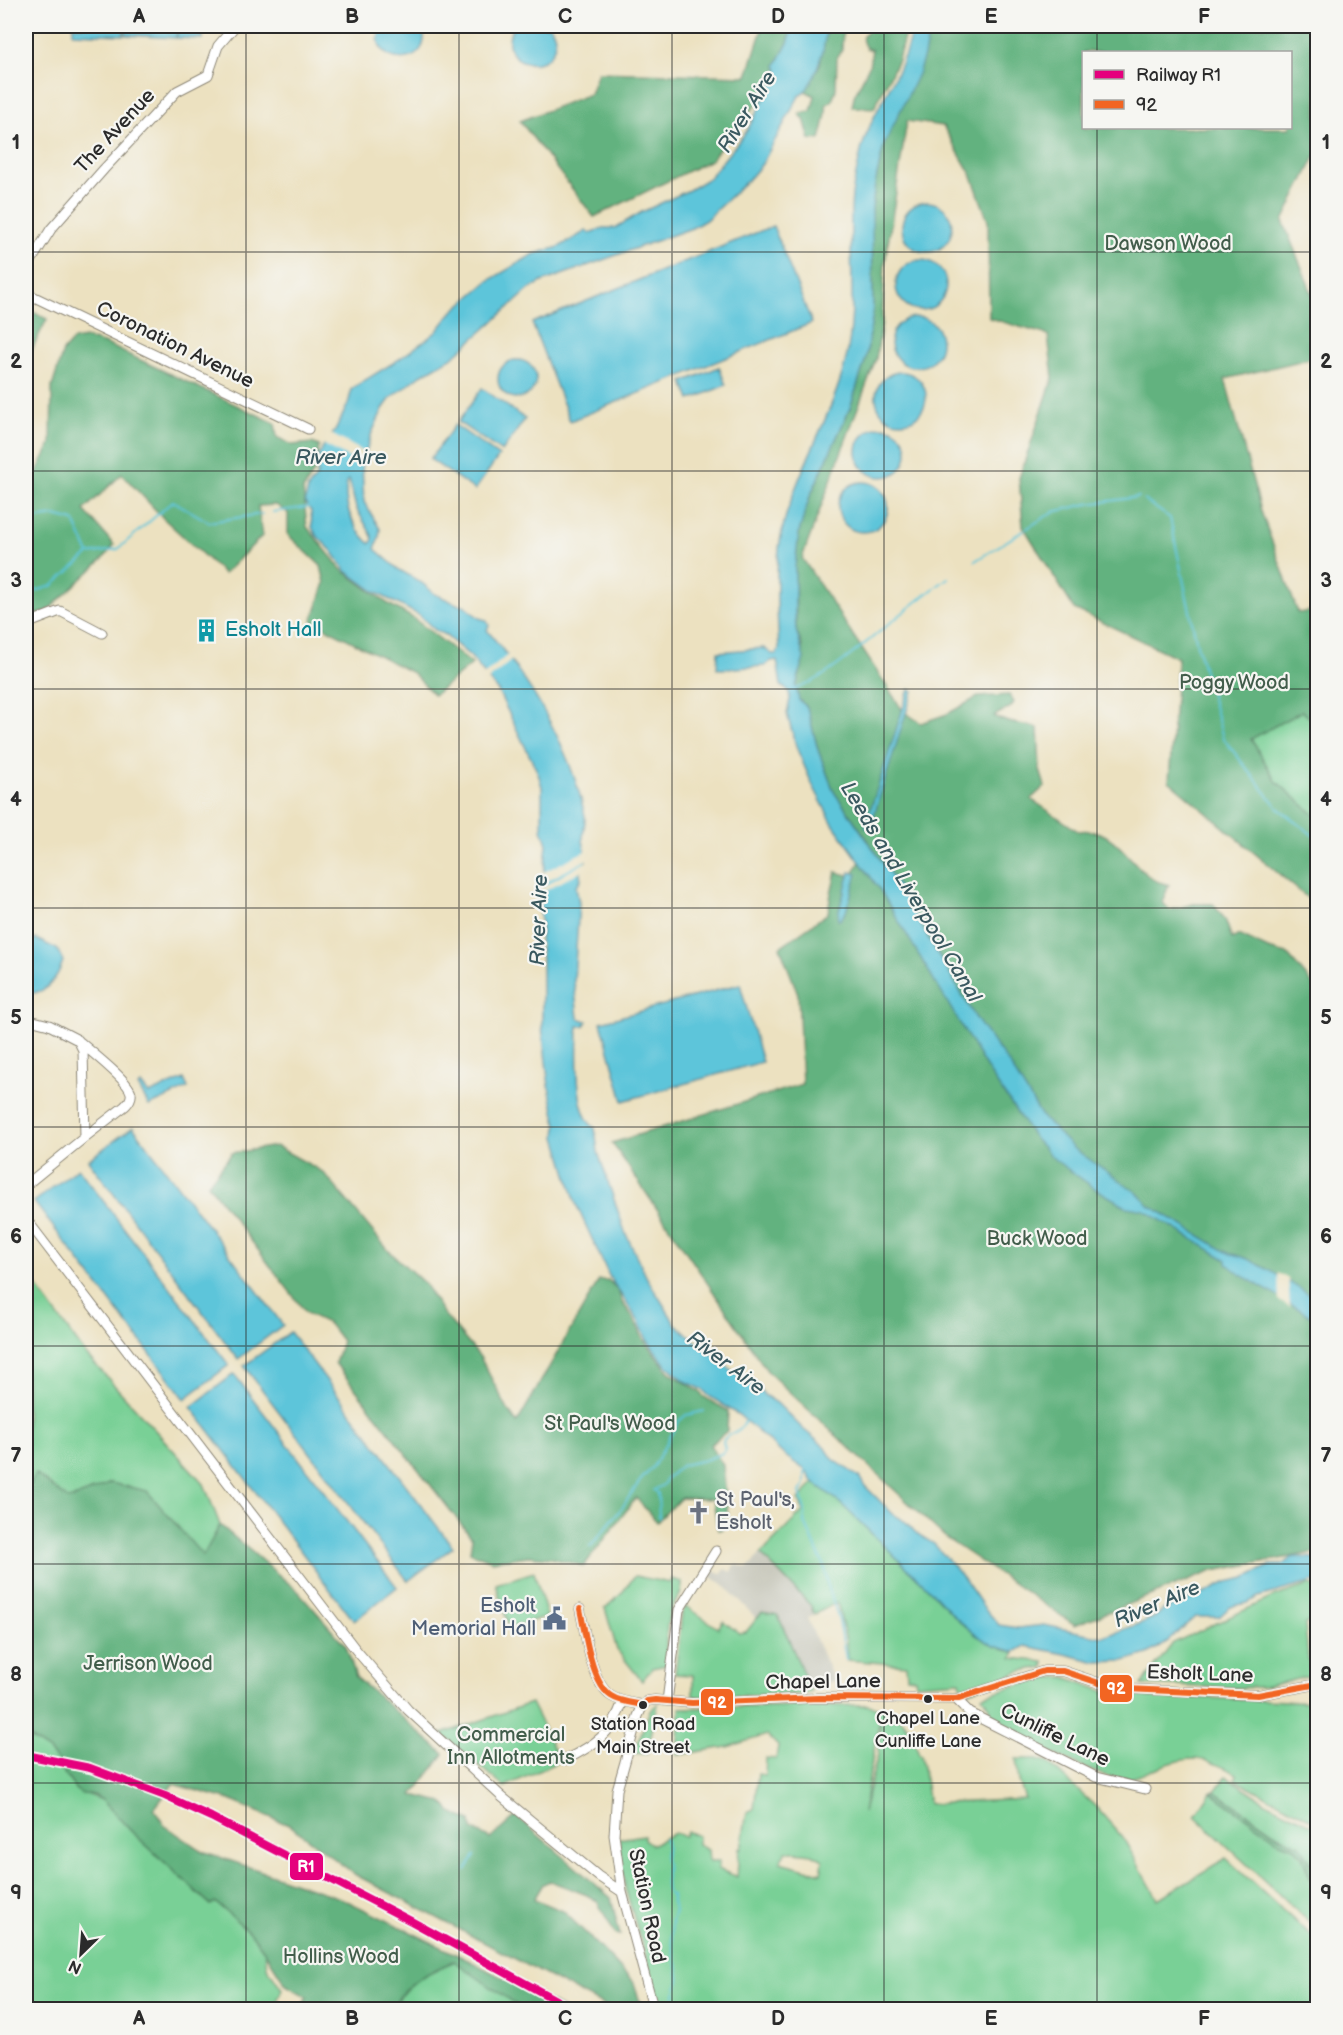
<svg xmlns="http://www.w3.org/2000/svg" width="1343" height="2035" viewBox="0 0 1343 2035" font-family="'Balsamiq Sans',sans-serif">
<rect width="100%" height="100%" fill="#f6f6f2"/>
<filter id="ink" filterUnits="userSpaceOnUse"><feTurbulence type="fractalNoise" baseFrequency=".0167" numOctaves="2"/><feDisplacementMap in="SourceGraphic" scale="12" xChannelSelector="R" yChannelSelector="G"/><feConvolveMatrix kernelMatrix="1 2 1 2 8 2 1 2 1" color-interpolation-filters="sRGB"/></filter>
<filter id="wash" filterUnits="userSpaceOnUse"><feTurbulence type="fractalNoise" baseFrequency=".008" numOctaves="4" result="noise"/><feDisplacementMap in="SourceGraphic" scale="24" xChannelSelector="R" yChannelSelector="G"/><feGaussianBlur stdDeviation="1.35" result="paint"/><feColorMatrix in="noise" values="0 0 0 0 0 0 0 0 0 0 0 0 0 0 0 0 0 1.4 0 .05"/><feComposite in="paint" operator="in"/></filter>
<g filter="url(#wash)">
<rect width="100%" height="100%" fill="#ece1c0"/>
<!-- industrial -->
<path fill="#c5c5b8" d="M761 1554 811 1606 814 1615 807 1618 834 1681 810 1687 778 1616 762 1612 756 1618 722 1583 708 1576 713 1570 722 1574 725 1569 732 1572 735 1564 747 1568Z"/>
<!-- green -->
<path fill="#79d096" stroke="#527e60" stroke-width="1.5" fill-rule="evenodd" d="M1303 710 1317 724V817L1276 781 1250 738Z
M26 1272 84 1352 204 1484 220 1525 204 1556 111 1483 69 1500 36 1474 26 1488Z
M814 1483 837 1500 932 1592 954 1616 976 1635 1004 1650 1015 1652 1012 1658 1044 1662V1667L1021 1671 963 1693 960 1681 916 1684 915 1678 907 1677 906 1665 847 1660 846 1641 837 1602 814 1615 811 1606 761 1554 803 1511 799 1499Z
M534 1572 547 1616 509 1628 496 1584Z
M635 1576 670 1583 672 1579 682 1582C682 1601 674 1599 670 1612 665 1630 666 1647 667 1665L652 1668 642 1681 617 1650 605 1608 620 1595Z
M1309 1585 1318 1587 1317 1619 1305 1624 1310 1676 1264 1687 1237 1688 1141 1685 1173 1643 1273 1597Z
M686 1606 718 1628 723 1621 739 1633 746 1632 762 1612 778 1615 811 1691 804 1694 693 1697V1675L675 1674 682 1613Z
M1065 1677 1106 1692 1126 1695 1317 1702V1822L1236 1780 1237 1774C1203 1756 1191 1754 1154 1769 1145 1773 1134 1779 1124 1779 1094 1779 1018 1735 989 1720L990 1708 982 1696 1041 1678Z
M531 1703 560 1761 504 1787 442 1734Z
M658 1704 647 1754 634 1753 650 1710Z
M868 1705C903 1713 907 1721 919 1754L921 1755 929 1804 1025 1799 1019 1781 1016 1759H1037L1047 1762 1096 1807 1123 1838 1158 1899 1226 1858C1256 1885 1285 1915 1317 1939V2009H661L624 1884 619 1839 644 1835V1840L651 1845 674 1833 685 1836 687 1831 698 1836V1845L708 1850 709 1861H719L718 1869 737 1877 739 1848 741 1849 747 1812 754 1809 758 1774 765 1775 766 1758 776 1759 778 1746 767 1735 727 1747 677 1755 680 1708ZM881 1717 878 1754 863 1812 880 1717ZM786 1851 812 1854 823 1860 821 1873 780 1862Z
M26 1736 48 1750 62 1765 64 1773 76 1790 102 1800 132 1832 211 1905 215 1902 250 1932 265 1952 267 1967 282 1989 274 2009H26Z
M1226 1776 1266 1802 1317 1827V1871L1315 1870 1300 1845 1280 1836 1215 1791Z
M1211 1792 1280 1842 1293 1846 1302 1856 1317 1896V1927L1300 1914 1195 1816Z
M455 1961 522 2009 392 2010C407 1980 426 1974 455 1961Z"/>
<!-- forest -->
<path fill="#62b27f" stroke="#466e55" stroke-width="1.5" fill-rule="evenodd" d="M763 26H791L789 41 776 65 778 71 769 93 742 119 711 160 594 217 520 121 590 94 598 72 747 76Z
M827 26H843L842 50 837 57 836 89 832 101 826 105C828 111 822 132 820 139L810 140 804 119 799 114 811 111 815 96 805 91 820 64Z
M875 26H907L898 60 874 108 852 107 854 96 869 66 872 50 866 48C857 34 867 33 875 26Z
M930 26H1317V153L1283 221 1317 306V357L1225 379 1262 514 1298 613 1317 610V724L1302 711 1251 739 1276 781 1317 817V906L1169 781 1178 658 1074 609 1023 526 1019 478 1053 378 1048 335 989 318 988 221 972 176 943 126 907 121 885 263 882 322 876 359 802 558 903 711 921 723 947 714 978 697 1009 695 1014 702 1011 707 994 716C1008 725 1023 723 1038 728L1040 770 1045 786 1031 799 1078 831C1115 826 1126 860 1151 878 1156 882 1163 883 1169 885L1162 902 1170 910 1193 904H1213L1225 919 1232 939 1239 935 1268 949 1287 954 1317 989V1552L1213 1571 1075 1625 947 1539 768 1372 612 1143 802 1084 798 994 780 947 828 913 831 893 836 872 852 876 870 843 834 792 818 750 807 707 799 700 796 687 802 667V646L796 630 795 567 799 532 805 508 850 408 866 358 873 312 872 208 875 184 884 145 929 35ZM1084 52H1290V128H1084Z
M26 311H31L47 319 26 361Z
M86 338 106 344 275 423 277 437 292 445 312 443 319 446 314 472 303 490 307 527 341 569 387 603 413 618 472 664 434 695 413 673 312 621 325 583 321 566 288 535V513L276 505 258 506 262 536 224 574 164 519 122 474 84 510 114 545 104 558 45 613 26 616V482L35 475 51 443 52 387 63 351 73 340Z
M276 1146 323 1172 389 1251 424 1283 443 1313 480 1357 508 1410 517 1423 599 1280H608L618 1290 622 1302 634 1319 644 1340 669 1372 699 1391 704 1397 728 1411 727 1431 710 1445 723 1465 728 1517 724 1516 722 1529 718 1530 713 1499 681 1498 657 1522 636 1498 584 1566 552 1558 528 1556 492 1561 470 1552 472 1538 335 1363 342 1341 329 1324 306 1313 208 1184 232 1153Z
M36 1474 69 1500 111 1483 147 1491 203 1556 220 1525 299 1592 346 1646 356 1677 444 1754 413 1795 442 1802 451 1812 471 1821 472 1829 490 1839 516 1816 611 1898 620 1935 615 1934 597 1901 587 1895 550 1881 543 1884 534 1899 563 1911 595 1942 634 1983 642 2009H610L356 1875 291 1826 227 1799 173 1784 154 1809 164 1825 202 1851 343 1899 470 1961 563 2009H522L454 1961C426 1974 407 1980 392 2009H299L308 1997 286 1985 265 1952 250 1932 215 1902 211 1905 132 1832 102 1800 94 1795 82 1794 76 1790 64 1773 62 1765 48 1750 26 1736V1488Z
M1215 1791 1279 1836 1300 1845 1315 1870 1317 1871V1896L1302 1856 1293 1846 1280 1842 1211 1792Z"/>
<!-- water -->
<path fill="#5dc5da" stroke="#447882" stroke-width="1.5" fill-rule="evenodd" d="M73 26H124V35L73 33Z
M126 26H177L176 38 126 35Z
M178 26H203V39L177 38Z
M381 26H422C437 71 364 68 381 26Z
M514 26H550C554 32 557 40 554 48 543 79 493 59 514 26Z
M791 26H827L823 51 814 77 807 89 799 96 762 164 751 177 715 211 706 220 692 228 542 282 531 288 453 357 421 375 391 398 383 409 371 435 362 464 364 502 380 529 379 537 375 549 398 569 422 583 435 594 459 605H464L479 618 486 620 489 625 487 630C531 683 571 748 585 816 586 818 583 833 583 838 583 845 587 854 586 861 585 864 581 869 580 873L581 879 576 887 579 903 574 981 578 1018 587 1021 584 1026H578C578 1050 573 1114 595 1128L598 1152 625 1232 647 1278 676 1325 734 1372 759 1387 764 1395 777 1403 803 1429 825 1447 833 1459 859 1477 865 1486 895 1516 906 1522 916 1533 934 1544 963 1577 983 1606 999 1625 1018 1628 1044 1625 1103 1637 1139 1624 1155 1617 1163 1610 1203 1594 1227 1582 1245 1578 1271 1565H1282L1291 1558 1295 1557 1317 1558V1581L1258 1597 1248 1603 1236 1605 1229 1608 1219 1617H1195L1167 1642 1148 1654 1124 1661 1096 1662 1065 1654 1025 1646 1015 1652 994 1646 976 1635 954 1616 932 1592 837 1500 814 1483 805 1470 784 1455 739 1415 709 1396 702 1389 685 1381 665 1364 647 1340 639 1322 610 1278 576 1204 556 1137 557 1125 549 1087 542 1027V960L540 938 542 932 540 913 547 844 542 829V787L538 773 498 691 471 657 445 635 435 630 419 615 375 592 346 571 332 551 316 535 312 527 311 511 305 503 308 488 317 476 319 455 324 445 335 431 348 404 352 389 357 385 398 360 427 339 436 332 453 311 488 281 534 254 559 247 586 231 590 233 603 228H615L642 212 689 190 709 178 746 132 774 81 772 75 778 71 776 65 789 41ZM349 480 356 508 371 534 373 539 371 543 368 542C352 526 343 505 347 482Z
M912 26H930L924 56 918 74 884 145 875 184 872 208 873 312 866 358 850 408 810 496 799 532 795 567V611L796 630 804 658 796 686 799 700 807 707 818 750 834 792 890 873 977 1020 1010 1065 1043 1118 1073 1148 1135 1191 1145 1200 1147 1204 1230 1254C1244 1252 1301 1290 1317 1299V1320L1241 1275 1227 1264V1260L1144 1210 1127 1207 1096 1189 1055 1160 1035 1139 989 1072 880 890 833 824 812 784 797 749 787 714 790 699 789 692 781 685 777 660 771 661 765 666 720 669 717 668 718 652 764 648 772 654H776L779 650C777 607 773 560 785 519 800 465 832 416 845 363 859 308 847 251 852 195 854 181 858 165 861 151 873 106 906 72 912 26Z
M902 227a25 25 0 1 1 50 0a25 25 0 1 1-50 0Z
M773 226 812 323 570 421 532 323Z
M896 285a25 25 0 1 1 50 0a25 25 0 1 1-50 0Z
M891 342a25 25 0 1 1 50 0a25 25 0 1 1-50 0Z
M498 379a19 19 0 1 1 38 0a19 19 0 1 1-38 0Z
M719 367 726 385 690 400 683 382Z
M876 397a25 25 0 1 1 50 0a25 25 0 1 1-50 0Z
M482 388 525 419 502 452 458 422Z
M455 425 499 456 475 490 430 459Z
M857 452a25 25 0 1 1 50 0a25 25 0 1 1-50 0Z
M838 507a25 25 0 1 1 50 0a25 25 0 1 1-50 0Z
M909 689 913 691 870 828 865 827Z
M850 872 857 874 846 912 840 920H838L839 910Z
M36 939 57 949 63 961C58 977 46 995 28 993L26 997V945L30 940Z
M740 984 762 1062 623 1101 601 1022Z
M184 1079 188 1088 149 1106 138 1086 141 1084 149 1094Z
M133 1127 283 1325 238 1359 88 1160Z
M78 1168 229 1365 185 1399 34 1202Z
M290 1332 453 1547 408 1581 244 1366Z
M234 1374 397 1587 354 1621 191 1407Z"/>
<!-- pier -->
<path fill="#ece1c0" d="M329 433 368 454 364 466 321 443Z
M510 653 514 658 487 681 483 676Z
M587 850 588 859 539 885 540 874Z
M587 861 584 869 538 895 539 889Z
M1278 1273 1288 1279 1290 1307 1279 1301Z"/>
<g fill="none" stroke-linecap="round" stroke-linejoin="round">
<!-- stream -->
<path stroke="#5dc5da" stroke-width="2" d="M1144 500 1170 518 1198 649 1223 738 1278 808 1318 839
M273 512 309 507
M26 514 34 519 55 516 74 521 89 554
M975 561 1053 512 1087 504 1139 497
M26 594 52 586 89 554 118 549 173 501 209 522 262 514
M796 689C825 678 848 657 872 638 897 617 922 597 948 578
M805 1470V1484L800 1492 805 1511 804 1520 825 1569 827 1583 839 1620 846 1659
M659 1518 658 1493 654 1490 663 1485 667 1478 682 1465 705 1460 723 1453 725 1449 723 1441C730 1430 738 1435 745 1422
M590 1547 621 1509 640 1481 653 1467 678 1422 686 1415 704 1411
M665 1839C669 1847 665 1851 665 1859 665 1863 667 1866 666 1869 666 1878 665 1886 668 1894L672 1896V1902L675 1911C666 1934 676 1953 679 1977 680 1990 671 1992 675 2010
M466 1870 475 1856"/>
</g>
</g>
<g filter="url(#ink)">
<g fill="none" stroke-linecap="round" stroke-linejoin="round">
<defs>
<path id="minor" d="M26 269 51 229 104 169 177 91 208 75 218 46 235 26
M26 293 308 429
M26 624 60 611 102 633
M26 1019 49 1025 78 1040 83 1050 85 1137 26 1185
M80 1042C90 1051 129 1081 131 1093 132 1098 129 1102 125 1106L85 1137
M26 1219 356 1650 408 1710 502 1797 598 1876 622 1892
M580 1609C585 1631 591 1683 611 1696 620 1702 633 1703 643 1705L647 1701 655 1700 692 1703 819 1698 956 1699 1044 1671H1063L1114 1688 1127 1689 1258 1695 1318 1684
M956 1699 970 1713 1096 1777 1145 1789
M667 1701 679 1610 716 1551
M643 1705 638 1716 617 1790 614 1835 622 1892 654 2010
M565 1760C595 1745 612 1734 623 1701"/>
</defs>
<!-- minor casing -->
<use href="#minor" stroke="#8c8676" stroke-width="11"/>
<!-- minor -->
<use href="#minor" stroke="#fff" stroke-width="9"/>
<defs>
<path id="bus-1" d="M580 1609C585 1631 591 1683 611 1696 620 1702 633 1703 643 1705L647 1701 655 1700 692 1703 819 1698 956 1699 1044 1671H1063L1114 1688 1127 1689 1258 1695 1318 1684"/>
</defs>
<!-- bus-1 casing -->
<use href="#bus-1" stroke="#f6f6f2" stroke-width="10"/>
<!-- bus-1 -->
<use href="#bus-1" stroke="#f26522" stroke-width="6"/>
<defs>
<path id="rail-1" d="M26 1755 90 1768 165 1796 211 1817 411 1921 574 2010"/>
</defs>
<!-- rail-1 casing -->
<use href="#rail-1" stroke="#f6f6f2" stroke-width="12"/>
<!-- rail-1 -->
<use href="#rail-1" stroke="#e5007d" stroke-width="8"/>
</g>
</g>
<!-- grid -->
<path fill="none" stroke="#2b2b2b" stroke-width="1.5" stroke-opacity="0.55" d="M246 26V2010M459 26V2010M672 26V2010M884 26V2010M1097 26V52M1097 128V2010M26 252H1318M26 471H1318M26 689H1318M26 908H1318M26 1127H1318M26 1346H1318M26 1564H1318M26 1783H1318"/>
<!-- icons -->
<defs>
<symbol id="building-bare" viewBox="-9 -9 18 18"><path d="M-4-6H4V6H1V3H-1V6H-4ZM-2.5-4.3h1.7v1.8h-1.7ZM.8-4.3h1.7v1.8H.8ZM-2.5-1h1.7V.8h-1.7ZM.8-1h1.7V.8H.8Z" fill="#0f9aa8" stroke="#f6f6f2" stroke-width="2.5" paint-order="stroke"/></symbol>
<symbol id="church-bare" viewBox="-9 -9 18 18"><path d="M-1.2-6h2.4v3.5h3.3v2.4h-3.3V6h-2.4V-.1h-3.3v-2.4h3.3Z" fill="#6b7280" stroke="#f6f6f2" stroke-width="2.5" paint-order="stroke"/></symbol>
<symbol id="civic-bare" viewBox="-9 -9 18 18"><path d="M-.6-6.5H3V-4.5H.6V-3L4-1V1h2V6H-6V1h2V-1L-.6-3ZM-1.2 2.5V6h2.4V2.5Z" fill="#5c6f8a" stroke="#f6f6f2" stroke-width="2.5" paint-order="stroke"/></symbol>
</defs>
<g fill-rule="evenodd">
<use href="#building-bare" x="190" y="614" width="33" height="33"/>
<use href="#church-bare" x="682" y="1496" width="33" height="33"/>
<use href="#civic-bare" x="538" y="1602" width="33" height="33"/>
</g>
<!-- markers -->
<g fill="#2b2b2b" stroke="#f6f6f2" stroke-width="2">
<circle cx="928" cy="1699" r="5"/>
<circle cx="643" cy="1705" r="5"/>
</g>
<g text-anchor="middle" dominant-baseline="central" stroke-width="4.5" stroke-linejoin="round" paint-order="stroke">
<!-- bus labels -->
<g font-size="18" fill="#2b2b2b" stroke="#f6f6f2">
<text x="928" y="1718">Chapel Lane<tspan x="928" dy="23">Cunliffe Lane</tspan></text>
<text x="643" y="1724">Station Road<tspan x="643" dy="23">Main Street</tspan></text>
</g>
<!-- street labels -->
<g font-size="20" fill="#2b2b2b" stroke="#f6f6f2">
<text transform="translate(115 131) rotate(-47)">The Avenue</text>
<text transform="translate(175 345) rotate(26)">Coronation Avenue</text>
<text transform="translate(1200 1674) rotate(2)">Esholt Lane</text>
<text transform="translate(823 1682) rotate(-1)">Chapel Lane</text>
<text transform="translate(1055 1735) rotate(26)">Cunliffe Lane</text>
<text transform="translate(647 1906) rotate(78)">Station Road</text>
</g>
<!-- park labels -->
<g font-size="20" fill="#425d4b" stroke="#f6f6f2">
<text x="1168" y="244">Dawson Wood</text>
<text x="1234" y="683">Poggy Wood</text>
<text x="1037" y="1239">Buck Wood</text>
<text x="610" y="1424">St Paul's Wood</text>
<text x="148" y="1664">Jerrison Wood</text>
<text x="511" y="1735">Commercial<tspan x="511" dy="23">Inn Allotments</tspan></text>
<text x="341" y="1957">Hollins Wood</text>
</g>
<!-- culture labels -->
<g font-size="20" fill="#0d838f" stroke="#f6f6f2" text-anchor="start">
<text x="225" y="630">Esholt Hall</text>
</g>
<!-- worship labels -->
<g font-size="20" fill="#5b616d" stroke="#f6f6f2" text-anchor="start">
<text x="716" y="1500">St Paul's,<tspan x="716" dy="23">Esholt</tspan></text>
</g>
<!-- service labels -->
<g font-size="20" fill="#4e5e75" stroke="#f6f6f2" text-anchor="end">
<text x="536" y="1606">Esholt<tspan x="536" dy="23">Memorial Hall</tspan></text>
</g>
<!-- water labels -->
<g font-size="21" font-style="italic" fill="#3a5960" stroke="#f6f6f2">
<text transform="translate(747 112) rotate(-58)">River Aire</text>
<text x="341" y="457">River Aire</text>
<text transform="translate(911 892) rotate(59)">Leeds and Liverpool Canal</text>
<text transform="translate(539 920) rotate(-88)">River Aire</text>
<text transform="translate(726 1363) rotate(37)">River Aire</text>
<text transform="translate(1157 1604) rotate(-23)">River Aire</text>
</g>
</g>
<g stroke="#f6f6f2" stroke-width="2">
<rect x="1099" y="1674" width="34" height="29" rx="6" fill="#f26522"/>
<rect x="700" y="1688" width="34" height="28" rx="6" fill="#f26522"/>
<rect x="289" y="1852" width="35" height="29" rx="6" fill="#e5007d"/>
</g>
<g font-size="16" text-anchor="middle" font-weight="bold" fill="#fff">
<text x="1116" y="1694">92</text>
<text x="717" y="1708">92</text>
<text x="306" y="1872">R1</text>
</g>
<!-- margin -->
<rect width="1343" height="2035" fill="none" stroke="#f6f6f2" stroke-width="66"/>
<!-- legend -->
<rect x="1082" y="51" width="210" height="78" fill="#f6f6f2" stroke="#a5a5a2" stroke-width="1.5"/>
<rect x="1094" y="70" width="30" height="9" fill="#e5007d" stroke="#a5a5a2" stroke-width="1.5"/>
<text x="1136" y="81" font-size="18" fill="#2b2b2b">Railway R1</text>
<rect x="1094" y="100" width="30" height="9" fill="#f26522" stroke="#a5a5a2" stroke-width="1.5"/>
<text x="1136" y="111" font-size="18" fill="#2b2b2b">92</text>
<!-- north arrow -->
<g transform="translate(81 1954) rotate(205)" stroke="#f6f6f2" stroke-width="4.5" paint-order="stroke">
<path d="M0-4.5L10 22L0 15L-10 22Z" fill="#2b2b2b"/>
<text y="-9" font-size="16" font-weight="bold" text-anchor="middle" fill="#2b2b2b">N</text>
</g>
<rect x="33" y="33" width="1277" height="1969" fill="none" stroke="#2b2b2b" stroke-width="2"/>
<g font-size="20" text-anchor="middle" font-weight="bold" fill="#2b2b2b">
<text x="139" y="23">A</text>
<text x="352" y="23">B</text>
<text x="565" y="23">C</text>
<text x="778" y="23">D</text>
<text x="991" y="23">E</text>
<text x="1204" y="23">F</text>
<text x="16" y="149">1</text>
<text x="1326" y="149">1</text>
<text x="16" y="368">2</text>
<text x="1326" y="368">2</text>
<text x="16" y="587">3</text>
<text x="1326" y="587">3</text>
<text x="16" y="806">4</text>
<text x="1326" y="806">4</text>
<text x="16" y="1024">5</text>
<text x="1326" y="1024">5</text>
<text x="16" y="1243">6</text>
<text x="1326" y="1243">6</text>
<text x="16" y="1462">7</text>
<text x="1326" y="1462">7</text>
<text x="16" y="1681">8</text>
<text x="1326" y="1681">8</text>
<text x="16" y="1899">9</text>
<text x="1326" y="1899">9</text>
<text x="139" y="2025">A</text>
<text x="352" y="2025">B</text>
<text x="565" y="2025">C</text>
<text x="778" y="2025">D</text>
<text x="991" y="2025">E</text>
<text x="1204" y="2025">F</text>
</g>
</svg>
